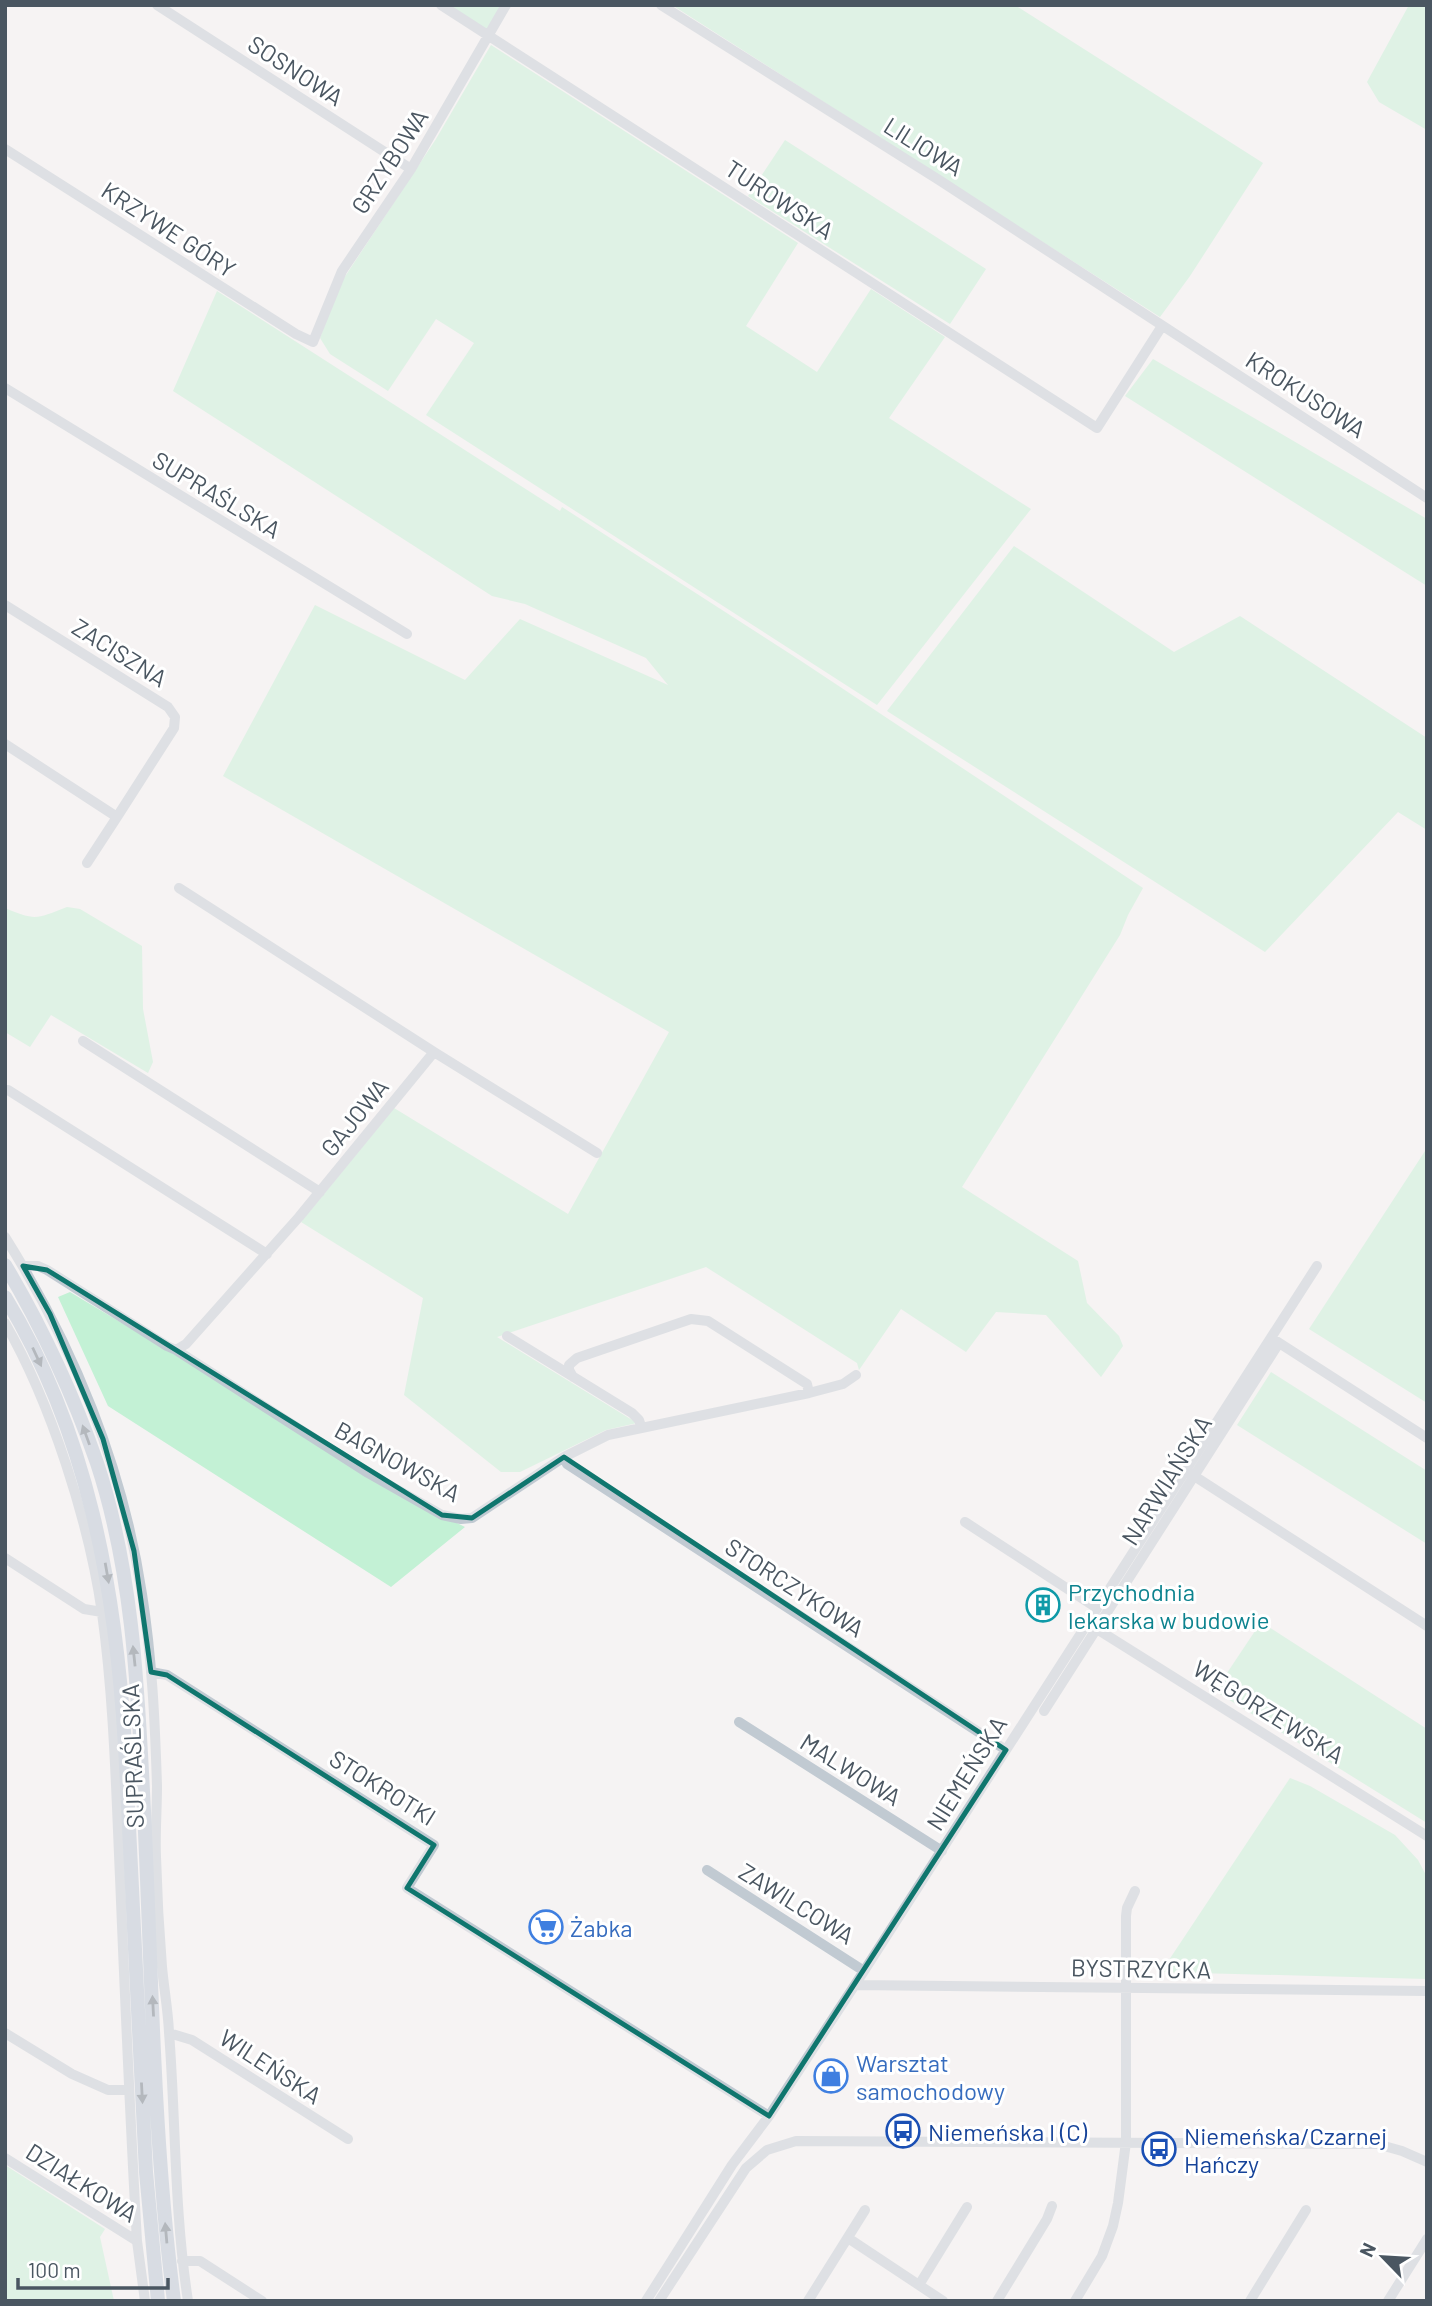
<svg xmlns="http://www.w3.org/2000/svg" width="1432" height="2306" viewBox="0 0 1432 2306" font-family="Barlow,sans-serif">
<rect width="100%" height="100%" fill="#f5f3f3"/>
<!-- green -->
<path fill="#c3f1d5" d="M446 5H502L487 31Z
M672 5H1015L1263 163 1190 276 1160 317Z
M1409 5H1427V130L1379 102 1367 82Z
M491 45 798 243 746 326 817 372 871 289 945 337 889 418 1031 509 877 705 426 415 474 343 436 319 388 391 330 354 320 338 340 284 436 139Z
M785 140 986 269 950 324 748 196Z
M217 291 560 511 562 507 795 657 1143 888 1128 915 1120 935 962 1187 1078 1261 1087 1303 1119 1336 1123 1346 1101 1377 1046 1315 996 1312 966 1352 901 1309 859 1370 857 1363 706 1267 497 1337 637 1423 606 1430 520 1472H501L404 1395 423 1298 301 1222 394 1108 568 1214 669 1032 223 776 315 605 465 680 520 619 668 685 646 658 525 604 492 596 173 391Z
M1153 359 1427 519V586L1125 396Z
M1014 546 1174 652 1240 616 1427 738V830L1398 812 1265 952 887 711Z
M67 907 80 909 142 946 143 1009 153 1062 148 1073 51 1015 30 1047 5 1032V908C36 921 36 919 67 907Z
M1427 1148V1403L1309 1329Z
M70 1292 447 1518 465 1527 391 1587 108 1406 58 1297Z
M1271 1372 1427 1471V1544L1237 1425Z
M1261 1622 1427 1729V1823L1215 1691Z
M1290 1778 1310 1786 1395 1835 1418 1860 1427 1877V1979L1161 1972Z
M5 2165 105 2229 100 2237 114 2301H5Z"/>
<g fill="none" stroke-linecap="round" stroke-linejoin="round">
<!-- minor -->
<path stroke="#c1cad2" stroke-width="10" d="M157 5 411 169
M441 5 1097 428 1162 326
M661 5 939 180 1427 498
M5 149 296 334 313 342 342 271 411 169 506 5
M5 388 407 634
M5 605 168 707 175 717 174 728 117 817 5 744
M87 863 117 817
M179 888 434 1052
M83 1041 320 1192
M8 1090 267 1254
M5 1237C73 1345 123 1467 142 1594 152 1657 155 1722 157 1786 157 1809 155 1833 156 1857 157 1893 159 1930 162 1967 164 1989 168 2010 169 2032 176 2123 174 2210 188 2301
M23 1266H38L47 1270 167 1346 176 1350 368 1473 442 1515 461 1519 472 1518 564 1457 608 1435 809 1393 843 1384 856 1375
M5 1323C51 1403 89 1522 102 1613 114 1700 116 1789 120 1877 125 1998 130 2120 137 2241L145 2301
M507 1336 632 1413 639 1420 641 1426
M1273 1339 1427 1438
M176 1350 186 1344 299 1217 434 1052 597 1153
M573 1377 569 1370V1365L577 1358 691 1319 708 1321 807 1384 809 1393
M564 1457 567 1464 1006 1750
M1188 1472 1427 1626
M965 1522 1097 1608
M5 1558 84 1609 102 1612
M1092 1626 1427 1836
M151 1672 167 1675 434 1845 407 1888 769 2116
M1044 1711 1279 1343
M739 1722 942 1851
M707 1870 864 1971
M855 1985 1427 1991
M5 2033 72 2074 108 2090H129
M169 2033 192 2040 348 2139
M5 2158 137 2241
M848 2238 943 2301
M182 2261H200L262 2301
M919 2285 967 2207
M646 2301 732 2165 769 2116 864 1971 1317 1266
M659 2301 746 2168 767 2150 796 2141 1377 2144 1402 2151 1427 2162
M808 2301 865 2210
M997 2301 1047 2219 1052 2206
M1075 2301 1102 2256 1113 2226 1118 2203 1126 2142V1916L1127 1908 1135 1891
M1250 2301 1306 2210
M1388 2301 1427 2239"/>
<!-- major -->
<path stroke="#b3c2d1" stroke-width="14" d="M5 1265C43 1329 73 1394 97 1463 134 1575 138 1695 144 1811 152 1974 153 2139 174 2301
M5 1297C88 1433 116 1590 125 1746L146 2172 158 2301"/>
</g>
<!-- one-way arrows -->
<defs><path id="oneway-solid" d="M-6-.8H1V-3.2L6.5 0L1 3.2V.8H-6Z" transform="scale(1.75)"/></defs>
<g fill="#64717d">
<use href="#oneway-solid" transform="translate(37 1357) rotate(65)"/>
<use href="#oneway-solid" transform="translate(86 1435) rotate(-110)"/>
<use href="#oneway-solid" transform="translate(107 1573) rotate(80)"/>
<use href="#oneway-solid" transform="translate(134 1656) rotate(-96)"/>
<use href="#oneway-solid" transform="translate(153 2006) rotate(-93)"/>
<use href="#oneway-solid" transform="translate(142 2093) rotate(87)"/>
<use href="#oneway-solid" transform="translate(166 2233) rotate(-95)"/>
</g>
<!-- marked area -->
<path d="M0 0H1432V2306H0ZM23 1266 47 1270 442 1515 472 1518 564 1457 1006 1750 769 2116 407 1888 434 1845 167 1675 151 1672 134 1551 103 1439 50 1314Z" fill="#f5f3f3" fill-opacity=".55" fill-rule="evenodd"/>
<path fill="none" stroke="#0f766e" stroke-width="5" stroke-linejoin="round" d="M23 1266 47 1270 442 1515 472 1518 564 1457 1006 1750 769 2116 407 1888 434 1845 167 1675 151 1672 134 1551 103 1439 50 1314Z"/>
<!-- icons -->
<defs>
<symbol id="building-ring" viewBox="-11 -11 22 22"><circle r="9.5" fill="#fff" stroke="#0f9aa8" stroke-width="1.5"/><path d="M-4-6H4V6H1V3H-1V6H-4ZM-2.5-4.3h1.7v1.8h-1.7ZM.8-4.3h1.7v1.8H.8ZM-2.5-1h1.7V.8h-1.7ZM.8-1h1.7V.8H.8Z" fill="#0f9aa8"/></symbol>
<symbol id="supermarket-ring" viewBox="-11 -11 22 22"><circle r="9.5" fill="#fff" stroke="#3f7fe0" stroke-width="1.5"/><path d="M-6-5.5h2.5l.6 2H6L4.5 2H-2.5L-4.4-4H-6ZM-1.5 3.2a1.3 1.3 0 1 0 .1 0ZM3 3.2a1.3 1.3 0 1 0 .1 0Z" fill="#3f7fe0"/></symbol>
<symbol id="shop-ring" viewBox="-11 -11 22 22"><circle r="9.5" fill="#fff" stroke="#3f7fe0" stroke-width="1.5"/><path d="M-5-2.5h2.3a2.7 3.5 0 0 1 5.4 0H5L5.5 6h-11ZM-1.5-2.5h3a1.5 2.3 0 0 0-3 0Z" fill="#3f7fe0"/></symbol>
<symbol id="bus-ring" viewBox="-11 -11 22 22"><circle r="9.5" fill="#fff" stroke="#1a4fb4" stroke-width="1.5"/><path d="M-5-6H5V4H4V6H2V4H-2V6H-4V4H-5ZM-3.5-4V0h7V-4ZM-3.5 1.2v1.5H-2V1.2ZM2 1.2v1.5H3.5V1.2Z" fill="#1a4fb4"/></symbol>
</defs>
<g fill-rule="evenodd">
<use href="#building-ring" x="1024" y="1586" width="38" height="38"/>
<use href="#supermarket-ring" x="527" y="1908" width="38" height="38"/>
<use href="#shop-ring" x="812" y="2057" width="38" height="38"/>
<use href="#bus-ring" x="884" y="2112" width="38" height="38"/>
<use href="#bus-ring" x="1140" y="2130" width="38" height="38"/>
</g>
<g text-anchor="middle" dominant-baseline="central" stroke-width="6" stroke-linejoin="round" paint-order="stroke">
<!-- street labels -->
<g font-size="24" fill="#4a5661" stroke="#fff">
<text transform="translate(296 70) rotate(33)">SOSNOWA</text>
<text transform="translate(924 146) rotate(32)">LILIOWA</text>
<text transform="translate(389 161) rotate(-57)">GRZYBOWA</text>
<text transform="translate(780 199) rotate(33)">TUROWSKA</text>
<text transform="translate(169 229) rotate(33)">KRZYWE GÓRY</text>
<text transform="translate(1306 394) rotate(33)">KROKUSOWA</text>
<text transform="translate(217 494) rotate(31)">SUPRAŚLSKA</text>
<text transform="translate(120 652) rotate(32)">ZACISZNA</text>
<text transform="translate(354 1117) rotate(-51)">GAJOWA</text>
<text transform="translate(398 1461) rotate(29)">BAGNOWSKA</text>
<text transform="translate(1166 1480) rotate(-58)">NARWIAŃSKA</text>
<text transform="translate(795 1587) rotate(33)">STORCZYKOWA</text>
<text transform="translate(1269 1711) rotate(32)">WĘGORZEWSKA</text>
<text transform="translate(132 1756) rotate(-92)">SUPRAŚLSKA</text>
<text transform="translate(851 1769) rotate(32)">MALWOWA</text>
<text transform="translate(966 1773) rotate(-58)">NIEMEŃSKA</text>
<text transform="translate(383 1787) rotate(32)">STOKROTKI</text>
<text transform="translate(797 1903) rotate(32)">ZAWILCOWA</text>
<text transform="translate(1141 1968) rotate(1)">BYSTRZYCKA</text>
<text transform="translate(271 2066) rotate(33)">WILEŃSKA</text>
<text transform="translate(82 2182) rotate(32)">DZIAŁKOWA</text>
</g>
<!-- culture labels -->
<g font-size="24" fill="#0d838f" stroke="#fff" text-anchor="start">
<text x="1068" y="1591">Przychodnia<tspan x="1068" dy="28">lekarska w budowie</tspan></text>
</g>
<!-- shop labels -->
<g font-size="24" fill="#366cbe" stroke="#fff" text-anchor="start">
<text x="570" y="1927">Żabka</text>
<text x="856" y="2062">Warsztat<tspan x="856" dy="28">samochodowy</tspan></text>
</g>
<!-- transit labels -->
<g font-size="24" fill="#164399" stroke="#fff" text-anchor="start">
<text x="928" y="2131">Niemeńska I (C)</text>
<text x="1184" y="2135">Niemeńska/Czarnej<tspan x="1184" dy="28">Hańczy</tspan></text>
</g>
</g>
<!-- border -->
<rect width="1432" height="2306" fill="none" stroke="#4a5661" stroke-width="14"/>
<!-- north arrow -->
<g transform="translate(1383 2257) rotate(295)" stroke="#ffffff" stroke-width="5" paint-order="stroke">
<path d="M0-5L12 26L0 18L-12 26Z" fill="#4a5661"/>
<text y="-10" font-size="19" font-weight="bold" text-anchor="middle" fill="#4a5661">N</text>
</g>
<!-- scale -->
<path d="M18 2278v10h150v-10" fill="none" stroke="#4a5661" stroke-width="3.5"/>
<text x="28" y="2278" font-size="21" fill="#4a5661" stroke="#ffffff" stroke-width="5" paint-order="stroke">100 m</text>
</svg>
